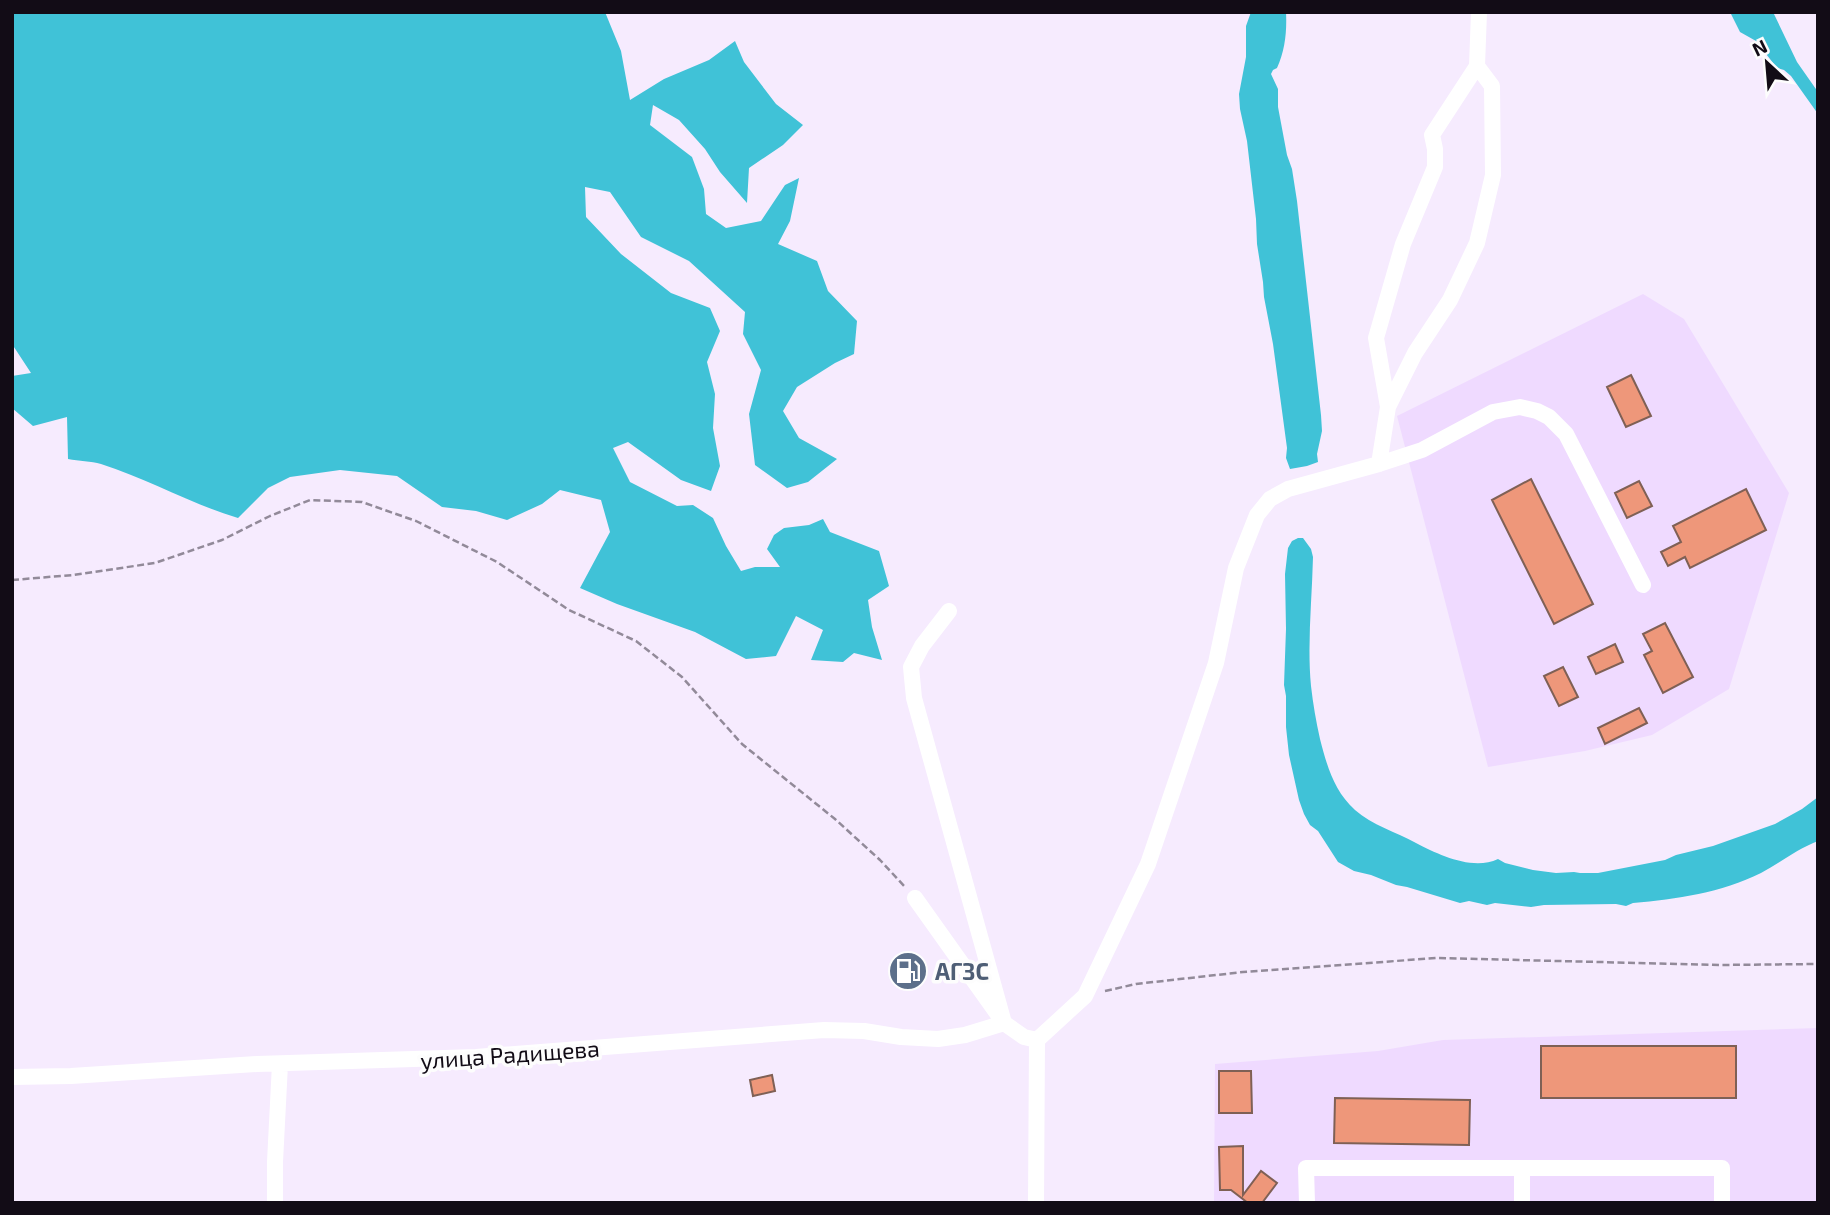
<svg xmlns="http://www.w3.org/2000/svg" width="1830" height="1215" viewBox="0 0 1830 1215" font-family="'Exo 2',sans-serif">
<rect width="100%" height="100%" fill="#f6ebfe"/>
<!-- built -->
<path fill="#efdaff" d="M1643 294 1684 319 1789 493 1729 689 1652 735 1585 751 1488 767 1397 416Z
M1818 1028V1203H1214L1215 1064 1378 1051 1443 1040Z"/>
<!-- water -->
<path fill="#40c2d7" d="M12 12H605L621 51 630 100 664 79 709 60 735 41 744 62 776 104 803 125 783 145 749 168 747 203 720 172 705 149 679 120 653 105 650 125 692 157 704 189 706 214 726 228 761 221 785 185 799 178 790 221 778 244 817 261 828 291 857 321 854 354 835 363 797 387 783 411 799 438 837 459 808 482 787 488 755 465 749 414 761 370 743 334 745 312 689 261 641 237 610 192 585 187 586 217 621 254 671 293 710 308 720 331 707 362 715 394 713 428 720 466 711 491 681 480 628 442 613 448 630 482 677 506 693 505 713 518 726 546 741 571 755 567H780L767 549 774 535 784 528 809 525 823 519 830 532 879 551 889 586 868 600 872 627 882 660 854 653 843 662 811 660 823 630 796 616 776 656 746 659 695 632 617 604 580 588 610 532 601 500 560 490 542 504 507 520 476 511 442 507 397 476 340 470 290 477 268 488 238 518C191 504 148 479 101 464 91 461 79 461 68 459L67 417 33 426 12 408V376L31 373 12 344Z
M1251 12H1286C1287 32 1285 50 1277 68L1273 70 1271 74 1278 89V107L1287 155 1292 169 1297 201 1321 415 1322 431 1317 454 1318 462 1307 466 1290 469 1286 458 1287 448 1273 344 1264 297 1263 282 1257 244 1256 219 1247 141 1240 109 1239 94 1246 57V26Z
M1730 12H1773L1797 62 1818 92V114L1791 76 1784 70 1777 68 1756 41 1740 32Z
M1298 538H1303L1311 549 1313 557C1312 600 1307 644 1311 686 1313 704 1316 721 1320 739 1327 766 1334 791 1355 810 1372 825 1396 832 1416 843 1439 855 1473 871 1498 859L1505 863 1533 870 1556 873 1574 872 1580 873H1598L1665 860 1676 855 1713 846 1775 824 1802 809 1818 797V841C1797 849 1780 863 1761 873 1721 893 1677 899 1633 903L1626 906 1616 904 1544 905 1531 907 1495 903 1487 905 1469 901 1460 903 1407 887 1396 885 1371 875 1354 871 1338 862 1318 831 1310 825 1304 814 1299 800 1289 755 1286 727V696L1284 685 1286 629 1285 574 1288 548 1292 541Z"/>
<!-- building -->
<path fill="#ee977a" stroke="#7f6055" stroke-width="2" d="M1631 375 1651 416 1626 427 1607 387Z
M1531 479 1593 604 1554 624 1492 500Z
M1639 481 1652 506 1627 518 1615 493Z
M1746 489 1766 530 1690 568 1685 557 1668 566 1661 552 1681 542 1673 526Z
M1665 623 1693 677 1663 693 1644 655 1652 651 1643 634Z
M1615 644 1623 662 1596 674 1588 657Z
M1563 667 1578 697 1559 706 1544 676Z
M1639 708 1647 723 1605 744 1598 728Z
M1541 1046H1736V1098H1541Z
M1219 1071H1251L1252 1113H1219Z
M772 1075 775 1091 753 1096 750 1080Z
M1335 1098 1470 1100 1469 1145 1334 1143Z
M1243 1146V1195L1261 1171 1277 1183 1262 1203H1248L1231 1190H1220L1219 1147Z"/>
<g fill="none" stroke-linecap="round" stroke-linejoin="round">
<!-- path -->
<path stroke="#928a99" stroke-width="2.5" stroke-dasharray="7 3.5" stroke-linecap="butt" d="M12 580 73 575 155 563 222 540 270 516 310 500 362 502 416 521 497 562 569 610 636 641 682 677 742 744 835 819 880 860 906 888
M1105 991 1136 984 1243 972 1437 958 1720 965 1818 964"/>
<!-- minor -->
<path stroke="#fff" stroke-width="16" d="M1388 407 1376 338 1403 244 1435 167V149L1432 135 1477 66 1479 12
M1379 464 1388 407 1415 353 1450 300 1477 243 1493 175 1492 86 1477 66
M949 611 922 646 911 667 914 698 1004 1023
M915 898 1004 1023 1024 1037 1037 1040 1036 1203
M1037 1040 1085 996 1148 864 1216 663 1236 568 1257 515 1270 499 1288 489 1379 464 1422 450 1493 412 1520 407 1537 411 1549 417 1566 434 1643 585
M12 1077 71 1076 257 1064 476 1057 824 1030 864 1031 901 1037 938 1039 965 1035 1004 1023
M275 1203V1162L280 1064
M1307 1203 1306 1168H1722V1203
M1522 1203V1168"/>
</g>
<!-- icons -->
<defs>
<symbol id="fuel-disc" viewBox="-11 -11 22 22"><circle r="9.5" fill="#5c6f8a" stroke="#fdfdfd"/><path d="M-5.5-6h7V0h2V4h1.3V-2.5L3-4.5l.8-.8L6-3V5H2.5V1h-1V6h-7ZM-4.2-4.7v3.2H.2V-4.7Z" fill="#fff"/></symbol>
</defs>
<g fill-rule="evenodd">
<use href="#fuel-disc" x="886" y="949" width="44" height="44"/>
</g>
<g text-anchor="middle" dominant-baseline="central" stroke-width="7" stroke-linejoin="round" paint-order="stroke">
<!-- service labels -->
<g font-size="23" font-weight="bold" fill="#4e5e75" stroke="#fdfdfd" text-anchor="start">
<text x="935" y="971">АГЗС</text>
</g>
<!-- street labels -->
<g font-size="23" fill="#120c16" stroke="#fdfdfd">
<text transform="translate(510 1054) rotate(-4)">улица Радищева</text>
</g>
</g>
<!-- border -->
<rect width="1830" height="1215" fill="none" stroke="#120c16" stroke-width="28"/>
<!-- north arrow -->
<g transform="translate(1767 63) rotate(334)" stroke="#fdfdfd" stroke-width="5" paint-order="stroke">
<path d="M0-5L12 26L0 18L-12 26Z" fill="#120c16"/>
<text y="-10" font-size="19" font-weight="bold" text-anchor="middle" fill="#120c16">N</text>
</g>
</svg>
